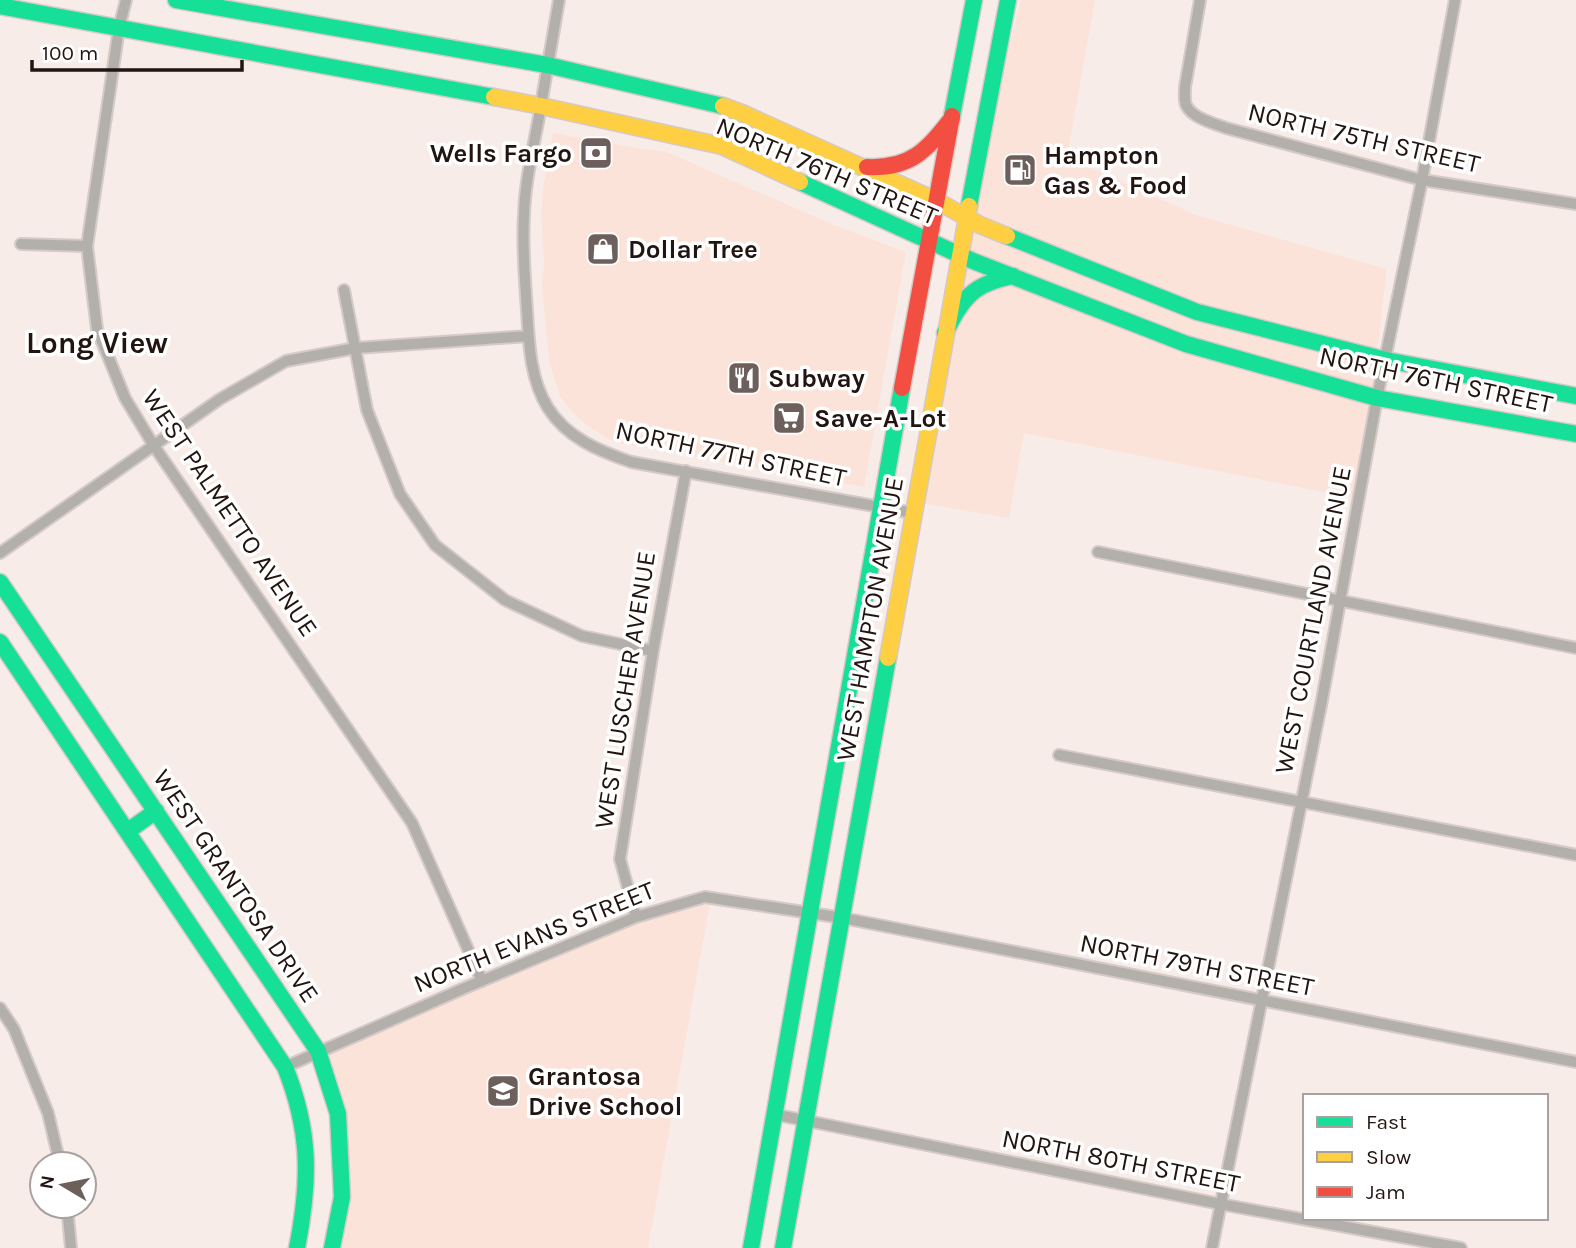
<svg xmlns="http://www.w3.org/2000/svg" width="1576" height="1248" viewBox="0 0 1576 1248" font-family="Karla,sans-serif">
<rect width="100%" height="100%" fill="#f8ece8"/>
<!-- built -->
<path fill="#fce3da" d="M1021 0H1095L1067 157 1196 215 1387 269 1359 499 1024 433 1009 518 915 502 966 218Z
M553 133 643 149 667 152 834 225 906 252 864 487 618 443 605 437 587 425 571 411 560 396 549 362 542 285 544 264 541 213 543 189Z
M711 898 648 1248H332L341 1157 318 1051 636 917Z"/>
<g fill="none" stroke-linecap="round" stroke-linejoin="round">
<defs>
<path id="street" d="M126 0 119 28 87 246 97 329 125 398 154 446 412 823 482 981
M559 0C553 35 547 70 541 105 535 142 525 178 524 215 522 247 525 279 527 311 529 344 530 379 548 408 567 438 599 451 631 462L913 513
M1200 0 1185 87C1185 93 1184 100 1186 105 1192 118 1213 123 1226 128L1422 180 1576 204
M21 244 87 246
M344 290 367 410 400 494 435 545 505 600 582 636 653 651
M1098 552 1576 648
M0 553 220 399 286 361 356 348 528 336
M1059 755 1576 855
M636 917 620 859 653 651 686 471
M0 1008 14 1029 48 1113 60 1164
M285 1067 467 987 636 917 705 897 843 918 1576 1062
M773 1114 1220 1204 1461 1248
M67 1206 71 1248
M1212 1248 1322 700 1377 398 1422 180 1455 0"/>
<path id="fast" d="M176 0 547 65 723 106
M0 6 494 97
M952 116 974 0
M800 182 973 261 1186 344 1377 398 1576 434
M969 206 1008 0
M1007 236 1197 312 1386 360 1576 396
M945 333C963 298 972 284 1013 276
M0 582 318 1051 338 1114 342 1197 332 1248
M0 642 285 1067C311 1132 310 1181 297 1248
M128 831 156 811
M751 1248 902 388
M783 1248 888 658"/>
<path id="slow" d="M494 97 541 106 722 146 800 182
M723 106 744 114 937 201 980 225 1007 236
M888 658 969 206"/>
<path id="jam" d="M867 167C911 169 927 150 952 118
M902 388 952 116"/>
</defs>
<!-- street casing -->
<use href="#street" stroke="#d4cac7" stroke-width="14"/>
<!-- fast casing -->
<use href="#fast" stroke="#d4cac7" stroke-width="19"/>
<!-- slow casing -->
<use href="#slow" stroke="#d4cac7" stroke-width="19"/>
<!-- jam casing -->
<use href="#jam" stroke="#d4cac7" stroke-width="19"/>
<!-- street -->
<use href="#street" stroke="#b3afab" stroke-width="10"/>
<!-- fast -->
<use href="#fast" stroke="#16e098" stroke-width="16"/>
<!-- slow -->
<use href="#slow" stroke="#ffcf43" stroke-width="16"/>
<!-- jam -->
<use href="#jam" stroke="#f24e42" stroke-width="16"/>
</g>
<!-- icons -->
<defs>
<symbol id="bank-square" viewBox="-11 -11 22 22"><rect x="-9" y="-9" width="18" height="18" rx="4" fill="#6d605c" stroke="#fff"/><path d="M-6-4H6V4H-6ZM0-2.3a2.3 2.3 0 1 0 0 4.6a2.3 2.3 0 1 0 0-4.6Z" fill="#fff"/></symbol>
<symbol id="fuel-square" viewBox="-11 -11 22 22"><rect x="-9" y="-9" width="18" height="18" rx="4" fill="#6d605c" stroke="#fff"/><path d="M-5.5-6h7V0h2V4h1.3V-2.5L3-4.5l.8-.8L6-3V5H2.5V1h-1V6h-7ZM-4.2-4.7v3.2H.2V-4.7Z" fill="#fff"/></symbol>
<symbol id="shop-square" viewBox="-11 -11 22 22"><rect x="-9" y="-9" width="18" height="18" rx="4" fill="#6d605c" stroke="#fff"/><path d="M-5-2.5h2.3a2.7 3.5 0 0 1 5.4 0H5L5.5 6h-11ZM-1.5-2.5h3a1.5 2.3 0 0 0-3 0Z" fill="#fff"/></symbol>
<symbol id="restaurant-square" viewBox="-11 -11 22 22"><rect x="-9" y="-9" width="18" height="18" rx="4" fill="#6d605c" stroke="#fff"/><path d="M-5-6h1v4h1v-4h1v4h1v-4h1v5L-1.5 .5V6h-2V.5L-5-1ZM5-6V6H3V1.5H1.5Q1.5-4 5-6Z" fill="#fff"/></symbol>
<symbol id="supermarket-square" viewBox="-11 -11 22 22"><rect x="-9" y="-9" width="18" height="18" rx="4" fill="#6d605c" stroke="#fff"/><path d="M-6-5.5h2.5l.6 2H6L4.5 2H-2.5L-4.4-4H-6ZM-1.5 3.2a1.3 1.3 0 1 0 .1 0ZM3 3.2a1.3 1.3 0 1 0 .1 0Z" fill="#fff"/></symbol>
<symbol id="school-square" viewBox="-11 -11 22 22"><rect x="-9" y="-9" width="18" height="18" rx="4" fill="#6d605c" stroke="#fff"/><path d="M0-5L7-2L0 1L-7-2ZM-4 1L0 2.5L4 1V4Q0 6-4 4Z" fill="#fff"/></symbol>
</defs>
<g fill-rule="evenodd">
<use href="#bank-square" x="577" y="134" width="38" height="38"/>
<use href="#fuel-square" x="1001" y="151" width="38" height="38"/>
<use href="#shop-square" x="584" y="230" width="38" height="38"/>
<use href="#restaurant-square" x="725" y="359" width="38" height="38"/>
<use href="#supermarket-square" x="770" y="399" width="38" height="38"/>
<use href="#school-square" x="484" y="1072" width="38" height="38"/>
</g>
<g text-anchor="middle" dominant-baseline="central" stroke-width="7" stroke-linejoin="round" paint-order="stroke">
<!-- street labels -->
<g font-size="26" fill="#221511" stroke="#fff">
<text transform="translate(1364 138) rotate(13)">NORTH 75TH STREET</text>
<text transform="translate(827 171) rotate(23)">NORTH 76TH STREET</text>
<text transform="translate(1436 380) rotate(12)">NORTH 76TH STREET</text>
<text transform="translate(731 454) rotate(12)">NORTH 77TH STREET</text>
<text transform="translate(230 513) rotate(56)">WEST PALMETTO AVENUE</text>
<text transform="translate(870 619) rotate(-80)">WEST HAMPTON AVENUE</text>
<text transform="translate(1313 620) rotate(-79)">WEST COURTLAND AVENUE</text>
<text transform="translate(625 690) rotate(-81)">WEST LUSCHER AVENUE</text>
<text transform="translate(236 886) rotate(56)">WEST GRANTOSA DRIVE</text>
<text transform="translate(534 937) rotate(-22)">NORTH EVANS STREET</text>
<text transform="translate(1197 965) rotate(11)">NORTH 79TH STREET</text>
<text transform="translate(1121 1161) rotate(11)">NORTH 80TH STREET</text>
</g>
<!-- poi labels -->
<g font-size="26" font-weight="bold" fill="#221511" stroke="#fff" text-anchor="start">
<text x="572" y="153" text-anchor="end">Wells Fargo</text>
<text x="1044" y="155">Hampton<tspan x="1044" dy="30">Gas &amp; Food</tspan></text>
<text x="628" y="249">Dollar Tree</text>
<text x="768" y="378">Subway</text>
<text x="814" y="418">Save-A-Lot</text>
<text x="528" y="1076">Grantosa<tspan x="528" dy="30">Drive School</tspan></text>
</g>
<!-- quarter labels -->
<g font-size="30" font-weight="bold" fill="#221511" stroke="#fff">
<text x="97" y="343">Long View</text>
</g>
</g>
<!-- legend -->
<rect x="1303" y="1094" width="245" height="126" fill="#ffffff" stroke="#a7a1a0" stroke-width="2"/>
<rect x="1317" y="1117" width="35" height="10" fill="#16e098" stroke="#a7a1a0" stroke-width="2"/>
<text x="1366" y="1129" font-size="21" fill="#221511">Fast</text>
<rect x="1317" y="1152" width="35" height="10" fill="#ffcf43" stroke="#a7a1a0" stroke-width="2"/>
<text x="1366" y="1164" font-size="21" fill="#221511">Slow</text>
<rect x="1317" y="1187" width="35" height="10" fill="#f24e42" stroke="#a7a1a0" stroke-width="2"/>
<text x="1366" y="1199" font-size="21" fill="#221511">Jam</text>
<!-- north arrow -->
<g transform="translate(63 1185) rotate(280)"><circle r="33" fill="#ffffff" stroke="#a7a1a0" stroke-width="2"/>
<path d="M0-5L12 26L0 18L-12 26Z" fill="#6d605c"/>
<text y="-10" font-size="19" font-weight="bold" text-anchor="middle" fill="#221511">N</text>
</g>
<!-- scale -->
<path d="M32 60v10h210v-10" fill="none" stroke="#221511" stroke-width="3.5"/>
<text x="42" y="60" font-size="21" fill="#221511" stroke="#ffffff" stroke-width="5" paint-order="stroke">100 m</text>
</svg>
